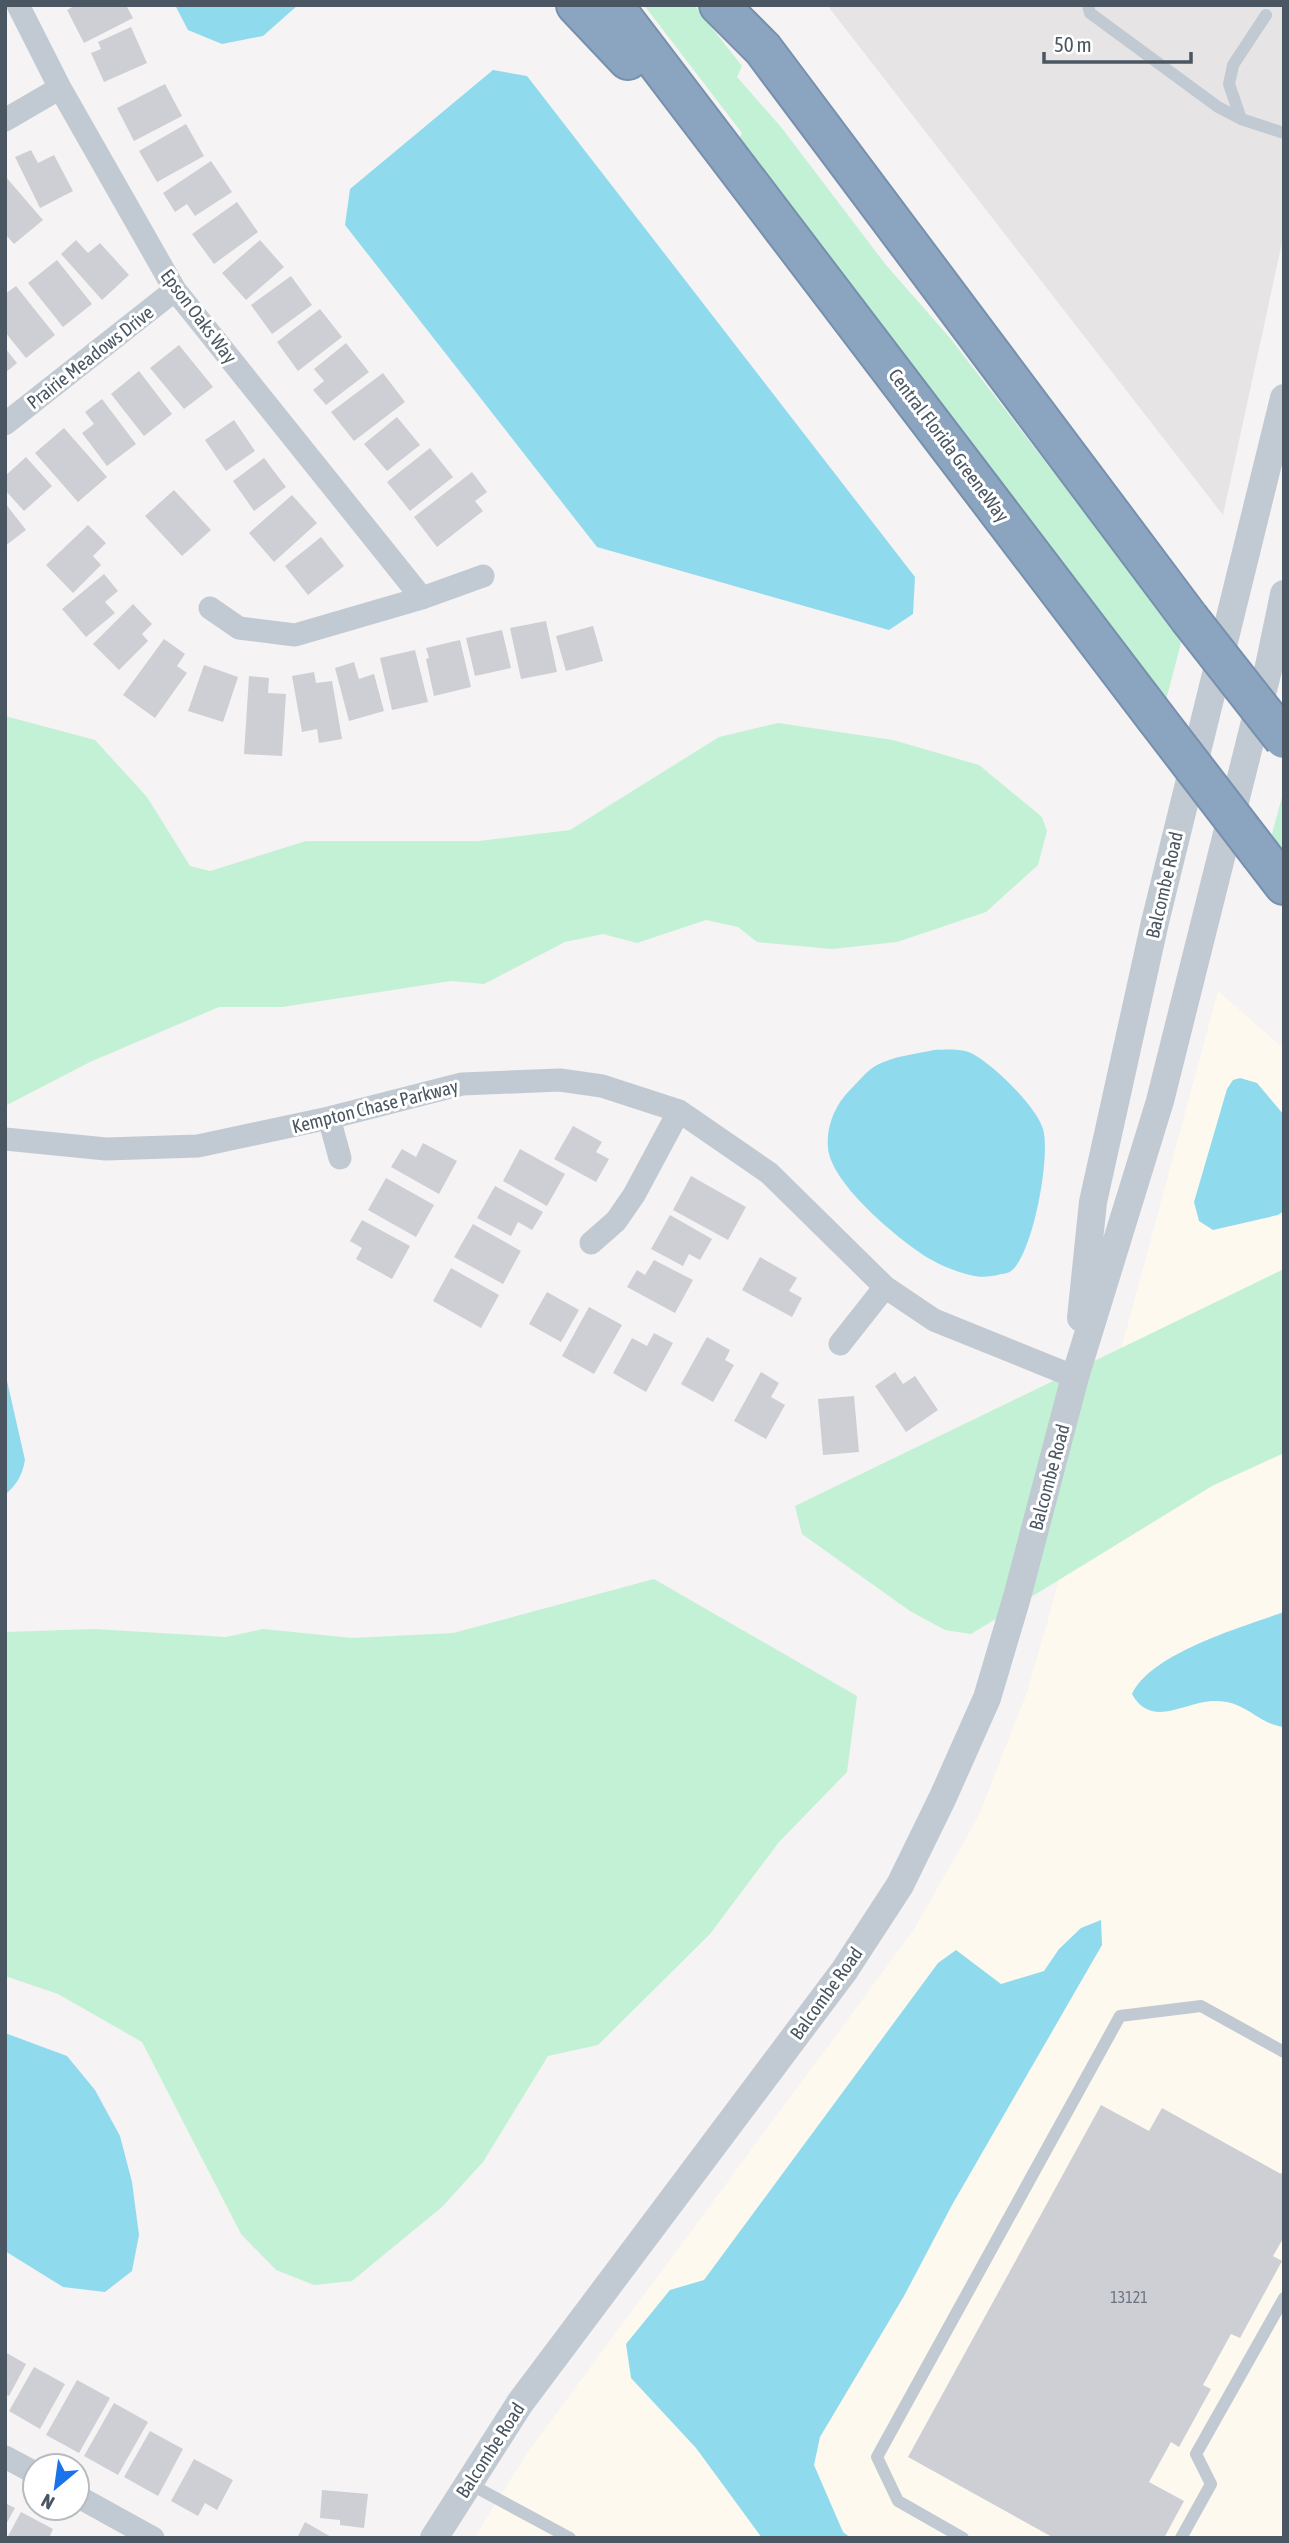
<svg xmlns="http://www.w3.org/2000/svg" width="1289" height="2543" viewBox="0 0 1289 2543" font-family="'Asap Condensed',sans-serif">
<rect width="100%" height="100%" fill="#f5f3f3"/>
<!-- commercial -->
<path fill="#fdf9ef" d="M1218 991 1284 1049V2538H474L527 2453 913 1931 978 1817 1026 1695 1046 1627Z"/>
<!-- education -->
<path fill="#e6e4e5" d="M827 5H1284V233L1223 515Z"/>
<!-- green -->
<path fill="#c3f1d5" d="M644 5H694L742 66 737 77 781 127 886 265 950 338 1182 639 1166 700 738 142 742 133Z
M5 716 95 740 147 797 190 866 210 871 306 841H479L570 830 719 737 778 723 893 740 979 765 1042 817 1047 831 1038 865 986 912 897 942 832 949 757 942 738 927 706 920 637 943 603 934 565 942 484 984 451 981 282 1007H219L90 1062 5 1106Z
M1284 789V856L1271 838Z
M1284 1269V1453L1212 1486 971 1634 945 1630 910 1611 802 1534 795 1506Z
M654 1579 857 1696 847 1772 779 1842 710 1934 598 2045 548 2056 483 2162 442 2207 352 2281 314 2285 276 2270 241 2234 142 2042 58 1994 5 1976V1632L94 1629 226 1637 263 1629 352 1638 453 1633Z"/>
<!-- water -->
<path fill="#90daee" d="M175 5H298L263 36 222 44 188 30Z
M493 70 527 76 915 577 913 614 889 630 597 547 345 225 350 189Z
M934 1050C945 1050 960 1048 971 1053 993 1064 1036 1106 1043 1129 1051 1155 1033 1255 1011 1271 1009 1273 1004 1274 1001 1274 991 1277 980 1278 970 1275 957 1272 942 1266 930 1259 900 1241 831 1184 828 1148 826 1126 835 1105 850 1090 858 1082 867 1070 877 1065 894 1056 916 1054 934 1050Z
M1240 1078 1257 1083 1284 1115V1211L1278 1215 1213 1230 1199 1221 1194 1202 1227 1089 1233 1080Z
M5 1372 25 1460C22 1476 17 1484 5 1495Z
M1284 1612V1727C1257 1724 1246 1699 1212 1701 1185 1702 1151 1729 1132 1694 1151 1653 1242 1627 1284 1612Z
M1101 1920 1102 1945 952 2205 904 2296 820 2437 814 2465 843 2532 851 2538H762L696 2448 631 2378 626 2344 670 2290 704 2280 938 1963 956 1950 1001 1984 1044 1971 1059 1949 1081 1928Z
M5 2033 67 2056 95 2090 120 2136 132 2182 139 2235 132 2271 105 2292 63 2287 5 2251Z"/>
<!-- building -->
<path fill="#cdcfd5" d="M76 5H126L133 18 84 43 67 10Z
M131 27 147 63 104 82 91 53 101 49 98 42Z
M165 84 182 116 134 141 117 108Z
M186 124 204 156 157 182 139 151Z
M31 150 38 163 54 155 73 191 40 208 15 157Z
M211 161 232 192 195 216 187 204 175 212 163 193Z
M5 176 43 220 14 244 5 234Z
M237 202 258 232 214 264 192 234Z
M76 240 88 253 100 243 129 275 102 300 61 254Z
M260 240 284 267 246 300 222 273Z
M57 260 92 304 63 327 28 283Z
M291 276 312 305 272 334 251 305Z
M16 286 55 335 26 358 5 332V294Z
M320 309 342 337 298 371 277 342Z
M346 343 369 372 326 405 313 390 324 381 314 369Z
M179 345 213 387 184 409 150 368Z
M5 348 17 363 5 373Z
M139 371 172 414 144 436 111 394Z
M383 373 405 402 354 441 331 412Z
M102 399 136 444 107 466 82 433 94 424 85 412Z
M397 417 420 445 387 471 364 444Z
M234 420 255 451 226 471 205 440Z
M64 428 107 477 78 502 35 453Z
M430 448 453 477 410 511 387 482Z
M26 457 52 486 24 511 5 490V476Z
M264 458 286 487 254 511 233 481Z
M472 472 487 492 475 501 483 511 437 547 414 517Z
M174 490 211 530 182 556 145 516Z
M292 495 317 523 274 562 249 533Z
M5 503 26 530 5 546Z
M88 525 106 543 93 556 101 565 73 593 46 565Z
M321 537 344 566 308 595 285 566Z
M104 574 118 591 105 602 115 613 86 637 62 609Z
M133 604 152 624 142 634 148 641 119 670 93 644Z
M546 621 557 672 521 679 510 628Z
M593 626 603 661 566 671 556 636Z
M502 630 511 668 475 676 466 638Z
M164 639 185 654 177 666 187 673 155 718 123 695Z
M460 640 471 687 434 696 426 659 429 658 426 648Z
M415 650 428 702 392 710 380 658Z
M354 662 359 679 374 674 384 711 349 721 335 668Z
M204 665 238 677 223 722 188 711Z
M314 672 316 683 332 681 342 739 319 743 317 729 302 732 292 676Z
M249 676 269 678 268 693 286 694 282 756 244 754Z
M573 1126 602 1142 596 1152 609 1159 596 1182 554 1159Z
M423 1143 457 1161 439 1194 391 1167 402 1149 416 1157Z
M520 1149 565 1174 547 1206 503 1181Z
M691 1176 746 1207 728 1240 673 1210Z
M386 1178 434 1205 416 1237 368 1210Z
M495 1186 543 1212 532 1230 518 1222 511 1236 477 1218Z
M670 1215 712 1239 700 1260 689 1254 683 1266 651 1249Z
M362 1220 410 1246 392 1279 356 1259 362 1248 350 1241Z
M473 1224 521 1251 503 1284 454 1257Z
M760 1257 797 1278 789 1291 802 1298 792 1317 742 1290Z
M654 1260 693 1280 675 1313 627 1287 637 1270 645 1275Z
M451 1268 499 1295 481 1328 433 1301Z
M547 1292 579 1310 561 1342 529 1324Z
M589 1307 622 1325 594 1374 562 1356Z
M654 1333 673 1343 646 1392 613 1373 632 1338 647 1346Z
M707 1337 730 1350 725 1360 734 1365 713 1402 681 1384Z
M761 1372 779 1383 771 1397 785 1405 766 1439 734 1421Z
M895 1372 903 1384 915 1376 938 1410 906 1432 875 1386Z
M854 1396 859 1452 823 1455 818 1399Z
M1101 2105 1149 2131 1162 2108 1281 2174 1284 2169V2237L1273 2256 1282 2261 1240 2338 1231 2334 1203 2385 1211 2389 1179 2447 1171 2442 1149 2482 1184 2501 1164 2538H1054L908 2457Z
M5 2352 26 2364 9 2396 5 2394Z
M34 2367 65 2384 40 2429 9 2411Z
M77 2380 110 2398 79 2453 46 2435Z
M114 2403 148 2422 118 2475 84 2456Z
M150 2431 183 2449 158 2496 124 2477Z
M194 2459 233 2480 217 2510 205 2503 198 2516 171 2501Z
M322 2490 368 2494 364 2528 340 2525V2520L320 2518Z
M5 2503 15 2508 5 2526Z
M21 2512 53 2529 49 2538H7Z
M305 2522 333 2538H297Z"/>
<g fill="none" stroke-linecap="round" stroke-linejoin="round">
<defs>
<path id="motorway" d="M576 5 628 60
M613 5 1155 717
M719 5 763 49 1189 618
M1261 855 1284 885"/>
</defs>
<!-- motorway casing -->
<use href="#motorway" stroke="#7690ad" stroke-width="42"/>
<!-- service -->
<path stroke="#c1cad2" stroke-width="12" d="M1088 5 1090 13 1218 107 1241 119 1284 133
M1241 119 1229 84 1233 65 1266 15
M468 2483 570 2538
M963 2538 898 2501 877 2457 1120 2016 1201 2006 1284 2052
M1181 2538 1211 2484 1196 2454 1284 2298"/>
<!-- minor -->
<path stroke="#c1cad2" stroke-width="23" d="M18 5 60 88 175 290 422 598
M5 120 60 88
M5 424 175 290
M210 608 239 628 295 635 422 598 483 576
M329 1118 340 1158
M5 1139 106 1149 198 1146 329 1118 462 1084 560 1080 602 1086 679 1111 769 1173 885 1287 934 1320 1075 1377
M591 1243 616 1221 634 1195 679 1111
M840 1344 885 1287
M5 2457 35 2473
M77 2496 153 2538"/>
<!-- tertiary -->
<path stroke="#c1cad2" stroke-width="28" d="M1081 1318 1093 1202 1155 922 1284 398
M434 2538 520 2403 844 1971 900 1885 943 1797 987 1698 1017 1597 1075 1377 1160 1101 1269 666 1284 594"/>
<!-- motorway -->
<use href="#motorway" stroke="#8ba5c1" stroke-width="38"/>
<defs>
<path id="motorway-bridge" d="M1189 618 1284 739
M1155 717 1261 855"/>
</defs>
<!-- motorway-bridge casing -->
<use href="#motorway-bridge" stroke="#7690ad" stroke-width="42" stroke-linecap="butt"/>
<!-- motorway-bridge -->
<use href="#motorway-bridge" stroke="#8ba5c1" stroke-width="38"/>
</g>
<g text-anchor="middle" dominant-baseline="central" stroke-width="6" stroke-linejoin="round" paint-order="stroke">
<!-- number labels -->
<g font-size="16" fill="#6b747e">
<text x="1129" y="2297">13121</text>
</g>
<!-- street labels -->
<g font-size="19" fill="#4a5661" stroke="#fff">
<text transform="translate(199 316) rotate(53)">Epson Oaks Way</text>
<text transform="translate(90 357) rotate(-38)">Prairie Meadows Drive</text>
<text transform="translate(949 445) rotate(53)">Central Florida GreeneWay</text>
<text transform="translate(1164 885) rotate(-77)">Balcombe Road</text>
<text transform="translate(375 1106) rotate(-14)">Kempton Chase Parkway</text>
<text transform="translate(1049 1477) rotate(-75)">Balcombe Road</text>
<text transform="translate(826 1993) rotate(-54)">Balcombe Road</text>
<text transform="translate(490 2450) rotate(-57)">Balcombe Road</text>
</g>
</g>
<!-- border -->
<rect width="1289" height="2543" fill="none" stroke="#4a5661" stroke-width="14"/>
<!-- north arrow -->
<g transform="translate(56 2487) rotate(209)"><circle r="33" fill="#ffffff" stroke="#b7bbc0" stroke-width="2"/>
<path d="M0-5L12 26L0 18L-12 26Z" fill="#1a73e8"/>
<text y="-10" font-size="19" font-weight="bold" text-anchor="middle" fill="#4a5661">N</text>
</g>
<!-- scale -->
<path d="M1044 52v10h147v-10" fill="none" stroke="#4a5661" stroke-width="3.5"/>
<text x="1054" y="52" font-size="21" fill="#4a5661" stroke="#ffffff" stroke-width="5" paint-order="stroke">50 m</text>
</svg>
